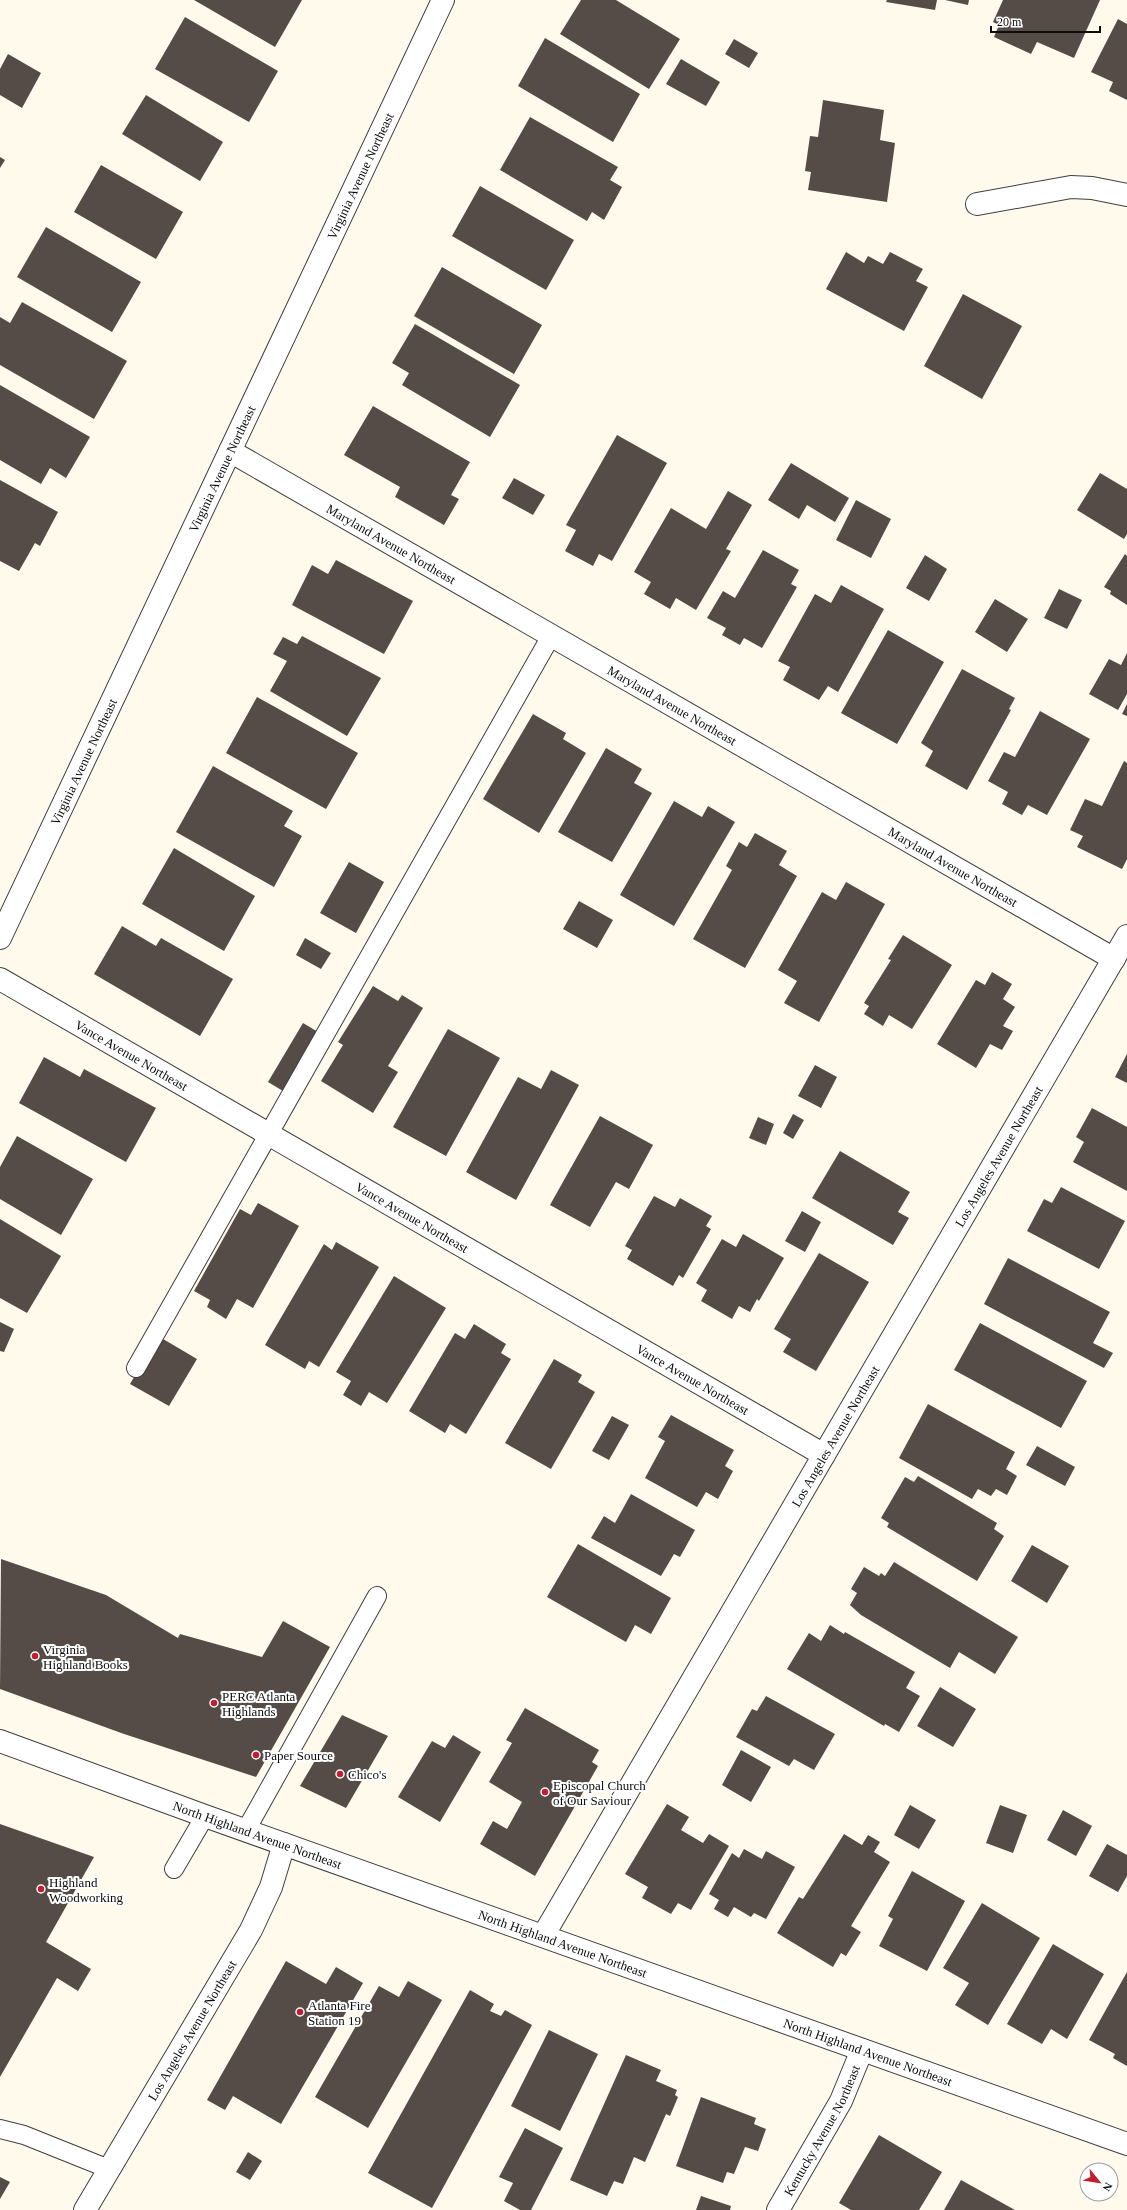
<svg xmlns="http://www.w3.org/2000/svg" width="1127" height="2210" viewBox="0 0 1127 2210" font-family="'Times New Roman',serif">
<rect width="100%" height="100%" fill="#fffaec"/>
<!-- building -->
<path fill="#554c48" d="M194 0H302L275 47Z
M581 0H616L680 39 649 89 560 34Z
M887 0H937L935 10 886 2Z
M945 0H969L968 5Z
M1003 0H1100L1074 58 1037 42 1031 54 994 37 999 25 993 22Z
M185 17 278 71 249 122 155 69Z
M1118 19 1127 24V100L1109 91 1113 82 1091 72Z
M545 38 640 94 613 142 518 86Z
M734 39 758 53 749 68 725 54Z
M8 54 41 73 22 108 0 95V69Z
M681 59 720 82 706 106 666 84Z
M146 95 223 142 200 181 122 134Z
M823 100 884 110 880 140 895 143 887 202 808 190 811 172 805 171 810 136 818 137Z
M530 117 618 167 610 180 622 187 604 220 592 212 587 221 500 170Z
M0 157 5 160 0 168Z
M101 165 183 212 156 259 74 212Z
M480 186 574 240 546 290 452 236Z
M46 227 141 282 112 332 17 277Z
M846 252 864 263 868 256 883 264 890 252 923 269 916 281 928 287 904 331 826 289Z
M442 267 542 325 514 374 414 316Z
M963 294 1022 326 982 399 924 366Z
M22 302 127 361 94 419 0 365V317L10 323Z
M415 324 520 385 490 437 402 385 409 373 392 363Z
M0 385 90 437 66 478 50 468 41 484 0 460Z
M373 406 470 462 451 495 459 499 444 525 395 497 400 487 344 455Z
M617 435 667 463 612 561 599 554 593 566 565 551 576 530 566 525Z
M791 463 849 498 835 522 807 505 799 519 768 500Z
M1100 473 1127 489V534L1124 539 1077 510Z
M514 478 545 495 533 515 502 498Z
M0 480 58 512 40 546 35 543 19 571 0 561Z
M728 491 752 505 726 549 731 551 696 610 676 598 670 609 644 594 651 582 634 572 671 508 706 529Z
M856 500 891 519 871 558 836 540Z
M763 550 799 570 791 584 797 587 762 648 744 638 740 645 722 635 726 628 707 618 723 591 735 598Z
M1125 554 1127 556V605L1110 594 1111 591 1104 587Z
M925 555 947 569 929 601 906 588Z
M336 560 413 601 384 654 292 605 312 565 328 574Z
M841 585 884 609 838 692 828 686 819 700 783 680 790 667 778 661 815 594 831 603Z
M1059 589 1082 600 1067 629 1044 618Z
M995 599 1028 619 1007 652 975 632Z
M888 630 944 662 897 744 841 713Z
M302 636 381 678 347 736 270 691 287 661 273 654 283 637 297 644Z
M1127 653V694L1118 710 1089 694 1109 659 1121 665Z
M962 669 1015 698 1009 709 1011 710 967 790 925 766 933 751 921 743Z
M257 697 358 753 326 809 226 753Z
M1127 704V716L1122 714Z
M1040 711 1090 739 1047 815 1028 805 1022 815 1002 804 1008 792 988 781 1004 752 1015 757Z
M533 714 566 733 563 739 586 753 539 833 483 799Z
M606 748 642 769 634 783 652 793 612 862 558 832Z
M1124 761 1127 763V859L1122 869 1077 847 1083 836 1070 830 1085 799 1102 806Z
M213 766 293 811 284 826 302 836 274 887 176 832Z
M674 801 702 817 708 806 735 822 674 926 620 895Z
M755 833 787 851 779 865 797 876 745 968 693 939 732 870 726 866 739 842 747 847Z
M174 848 255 896 224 951 142 904Z
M349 862 384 882 356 933 320 913Z
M846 882 885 904 819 1022 784 1003 797 981 778 970 822 892 836 900Z
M579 901 613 920 597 948 563 929Z
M122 926 156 946 161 938 233 979 200 1036 94 974Z
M903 935 952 965 912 1029 889 1015 883 1026 864 1014 869 1006 864 1003 891 960 888 959Z
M305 938 331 953 321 969 296 955Z
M992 972 1012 984 1003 999 1015 1007 1003 1026 1013 1031 1002 1050 990 1044 976 1068 937 1044 976 980 985 985Z
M373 986 398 1001 402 995 423 1008 388 1066 398 1072 373 1113 321 1081 343 1045 338 1042Z
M303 1023 318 1032 283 1091 268 1082Z
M448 1029 500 1058 446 1156 393 1127Z
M1127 1054V1083L1115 1077Z
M44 1057 80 1077 84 1069 156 1108 126 1162 19 1103Z
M815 1065 837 1077 821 1108 798 1096Z
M551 1070 579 1085 516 1200 466 1172 518 1077 541 1089Z
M1092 1108 1127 1127V1191L1073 1162 1084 1142 1076 1137Z
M793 1114 804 1120 793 1139 783 1133Z
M600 1116 653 1145 629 1189 616 1182 590 1227 550 1205Z
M758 1117 774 1124 766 1145 749 1138Z
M17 1136 93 1179 61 1235 0 1199V1167Z
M840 1151 910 1192 898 1212 909 1218 893 1245 812 1198Z
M1061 1187 1125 1221 1099 1269 1027 1231 1044 1199 1052 1203Z
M654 1196 675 1207 680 1198 712 1216 706 1226 711 1229 683 1278 679 1275 673 1286 627 1259 632 1250 625 1246Z
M258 1203 299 1226 253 1308 237 1299 226 1319 207 1307 210 1300 194 1291 240 1209 251 1215Z
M802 1211 821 1222 805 1252 785 1241Z
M0 1219 61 1256 27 1313 0 1298Z
M743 1234 784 1258 759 1301 757 1299 750 1312 739 1306 732 1319 701 1301 707 1290 696 1283 722 1239 736 1247Z
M336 1242 379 1267 319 1367 309 1361 305 1369 265 1345 324 1244 332 1250Z
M819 1253 869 1282 816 1371 783 1352 791 1339 774 1329Z
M1008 1258 1110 1312 1093 1343 1113 1353 1104 1368 984 1304Z
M394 1276 446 1308 387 1403 369 1392 361 1406 343 1395 351 1381 336 1372Z
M0 1322 14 1329 4 1352 0 1351Z
M980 1323 1087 1381 1061 1428 954 1370Z
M474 1324 506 1344 501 1353 511 1359 466 1434 450 1424 445 1433 409 1411 455 1333 465 1339Z
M158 1336 197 1359 169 1406 130 1384Z
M554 1359 582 1375 578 1382 595 1392 551 1469 505 1443Z
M928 1404 1015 1452 1006 1469 1017 1476 1007 1495 996 1489 991 1496 978 1489 972 1499 899 1458Z
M671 1415 734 1450 725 1466 733 1471 718 1499 706 1492 697 1507 645 1478 665 1441 658 1437Z
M612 1416 629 1425 609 1460 592 1451Z
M1037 1446 1075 1467 1065 1486 1026 1465Z
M918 1476 997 1523 994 1529 1004 1536 977 1581 887 1527 889 1523 881 1518 905 1477 914 1482Z
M631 1494 695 1530 680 1557 674 1554 661 1576 591 1538 604 1516 615 1523Z
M578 1544 671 1598 651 1634 635 1625 626 1642 547 1597Z
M1032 1545 1069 1566 1047 1603 1011 1581Z
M1 1559 106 1595 178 1638 180 1634 262 1657 283 1621 330 1647 256 1777 124 1734 0 1689Z
M894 1562 1018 1637 995 1674 959 1652 950 1668 861 1615 850 1605 857 1593 851 1589 864 1567 879 1576 881 1573 885 1576Z
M830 1625 844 1634 845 1632 915 1672 906 1688 920 1696 899 1732 885 1724 884 1726 787 1669 809 1633 821 1641Z
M940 1687 976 1709 953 1747 917 1726Z
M766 1696 835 1734 814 1770 794 1759 789 1766 736 1737 752 1709 757 1711Z
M525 1708 599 1750 592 1762 598 1766 535 1876 480 1844 493 1821 507 1829 522 1802 489 1782 512 1743 506 1740Z
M342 1715 388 1736 346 1808 300 1786Z
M453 1735 481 1752 440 1822 398 1797 432 1741 445 1748Z
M741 1750 771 1767 751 1802 722 1785Z
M667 1804 689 1817 681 1830 703 1843 709 1834 729 1846 691 1910 678 1903 671 1914 642 1898 648 1887 625 1874Z
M910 1805 936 1820 919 1849 894 1835Z
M1000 1805 1027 1815 1013 1853 986 1843Z
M1063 1810 1092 1826 1076 1856 1047 1840Z
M0 1824 94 1857 46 1942 91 1969 78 1991 57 1978 0 2077Z
M844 1834 862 1845 868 1835 880 1842 874 1852 890 1862 851 1926 861 1932 846 1956 841 1953 833 1967 777 1933 799 1897 803 1899Z
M1107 1844 1127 1855V1876L1118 1892 1089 1876Z
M744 1849 762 1859 766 1851 795 1867 766 1919 754 1913 751 1917 734 1907 728 1917 714 1909 719 1900 709 1894 732 1853 739 1858Z
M912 1871 965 1901 927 1971 879 1946 893 1919 888 1916Z
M982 1903 1040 1938 988 2025 955 2005 969 1983 943 1968Z
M1053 1944 1104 1974 1067 2039 1051 2029 1042 2044 1007 2024Z
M286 1961 326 1984 336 1967 363 1983 281 2124 233 2096 225 2110 207 2100Z
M1127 1972V2066L1113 2058 1115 2054 1089 2040Z
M408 1981 442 2000 368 2128 315 2097 379 1986 399 1997Z
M470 1990 494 2004 490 2011 501 2016 505 2010 532 2025 432 2208 368 2173Z
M549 2030 598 2054 560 2131 511 2106Z
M626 2055 661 2070 656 2081 677 2090 675 2095 678 2097 670 2116 666 2114 645 2162 634 2157 623 2184 614 2181 607 2196 570 2180Z
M701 2097 756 2118 754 2124 766 2129 758 2151 745 2147 734 2174 727 2172 723 2183 676 2166Z
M525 2128 563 2148 531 2210H520L504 2201 513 2183 499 2177Z
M879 2135 942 2172 919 2210H851L839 2203Z
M248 2152 262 2161 250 2180 236 2172Z
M0 2177 10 2182 0 2199Z
M961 2180 1015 2210H944Z
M701 2196 731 2206 730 2210H696Z"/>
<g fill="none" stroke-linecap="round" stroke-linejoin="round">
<defs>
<path id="service" d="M136 1368 551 636
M246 1830 377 1596
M174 1869 205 1816
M0 2129 24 2135 109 2169"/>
<g id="minor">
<path d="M977 204 1071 187 1092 188 1127 195"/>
<path id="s1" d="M230 451 1114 959"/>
<path id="s2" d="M0 979 824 1455"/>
<path id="s3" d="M543 1936 1127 936"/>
<path id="s4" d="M85 2210 251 1930 271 1887 284 1844"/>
<path id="s5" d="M778 2210 841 2101 862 2050"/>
</g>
<g id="tertiary">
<path id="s6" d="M0 938 443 0"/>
<path id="s7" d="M0 1741 205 1816 1127 2144"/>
</g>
</defs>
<!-- service casing -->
<use href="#service" stroke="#3f3f3f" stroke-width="20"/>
<!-- minor casing -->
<use href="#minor" stroke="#3f3f3f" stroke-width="24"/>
<!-- tertiary casing -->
<use href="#tertiary" stroke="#3f3f3f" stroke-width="24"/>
<!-- service -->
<use href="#service" stroke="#fff" stroke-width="18"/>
<!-- minor -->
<use href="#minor" stroke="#fff" stroke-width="22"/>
<!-- tertiary -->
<use href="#tertiary" stroke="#fff" stroke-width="22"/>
</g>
<!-- markers -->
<g fill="#c21e30" stroke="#fff" stroke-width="1.5">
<circle cx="35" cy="1656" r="4"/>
<circle cx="214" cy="1703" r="4"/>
<circle cx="256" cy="1755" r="4"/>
<circle cx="340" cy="1774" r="4"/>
<circle cx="545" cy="1792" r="4"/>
<circle cx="41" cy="1889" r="4"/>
<circle cx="300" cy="2012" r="4"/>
</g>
<g text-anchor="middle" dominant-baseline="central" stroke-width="4" stroke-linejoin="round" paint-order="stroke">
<!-- street labels -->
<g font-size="13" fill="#0c0c0c" stroke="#fff">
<text stroke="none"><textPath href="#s6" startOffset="843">Virginia Avenue Northeast</textPath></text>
<text stroke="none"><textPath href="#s6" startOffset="519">Virginia Avenue Northeast</textPath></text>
<text stroke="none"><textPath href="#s1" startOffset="186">Maryland Avenue Northeast</textPath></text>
<text stroke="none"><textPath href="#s1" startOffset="510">Maryland Avenue Northeast</textPath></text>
<text stroke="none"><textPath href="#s6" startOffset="195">Virginia Avenue Northeast</textPath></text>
<text stroke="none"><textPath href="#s1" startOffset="834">Maryland Avenue Northeast</textPath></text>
<text stroke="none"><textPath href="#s2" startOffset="152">Vance Avenue Northeast</textPath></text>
<text stroke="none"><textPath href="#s3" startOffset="903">Los Angeles Avenue Northeast</textPath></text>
<text stroke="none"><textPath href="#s2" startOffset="476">Vance Avenue Northeast</textPath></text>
<text stroke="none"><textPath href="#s2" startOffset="800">Vance Avenue Northeast</textPath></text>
<text stroke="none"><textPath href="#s3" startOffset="579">Los Angeles Avenue Northeast</textPath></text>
<text stroke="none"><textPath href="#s7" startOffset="274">North Highland Avenue Northeast</textPath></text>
<text stroke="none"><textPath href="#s7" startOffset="598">North Highland Avenue Northeast</textPath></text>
<text stroke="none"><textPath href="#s4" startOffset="209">Los Angeles Avenue Northeast</textPath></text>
<text stroke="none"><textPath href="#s7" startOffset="922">North Highland Avenue Northeast</textPath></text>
<text stroke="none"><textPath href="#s5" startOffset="91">Kentucky Avenue Northeast</textPath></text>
</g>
<!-- poi labels -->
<g font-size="13" fill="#0c0c0c" stroke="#fff" text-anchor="start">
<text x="43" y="1649">Virginia<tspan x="43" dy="15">Highland Books</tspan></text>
<text x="222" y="1696">PERC Atlanta<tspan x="222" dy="15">Highlands</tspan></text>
<text x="264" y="1755">Paper Source</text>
<text x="348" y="1774">Chico's</text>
<text x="553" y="1785">Episcopal Church<tspan x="553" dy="15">of Our Saviour</tspan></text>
<text x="49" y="1882">Highland<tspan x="49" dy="15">Woodworking</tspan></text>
<text x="308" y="2005">Atlanta Fire<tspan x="308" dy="15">Station 19</tspan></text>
</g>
</g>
<!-- north arrow -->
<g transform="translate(1099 2182) rotate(120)"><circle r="19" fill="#ffffff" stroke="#9e9e9e"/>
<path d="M0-3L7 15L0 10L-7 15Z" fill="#c21e30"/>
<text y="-6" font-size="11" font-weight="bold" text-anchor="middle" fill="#0c0c0c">N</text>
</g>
<!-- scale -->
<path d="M991 26v6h109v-6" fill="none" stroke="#0c0c0c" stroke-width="2"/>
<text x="997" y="26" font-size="12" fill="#0c0c0c" stroke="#ffffff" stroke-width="3" paint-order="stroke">20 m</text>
</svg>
